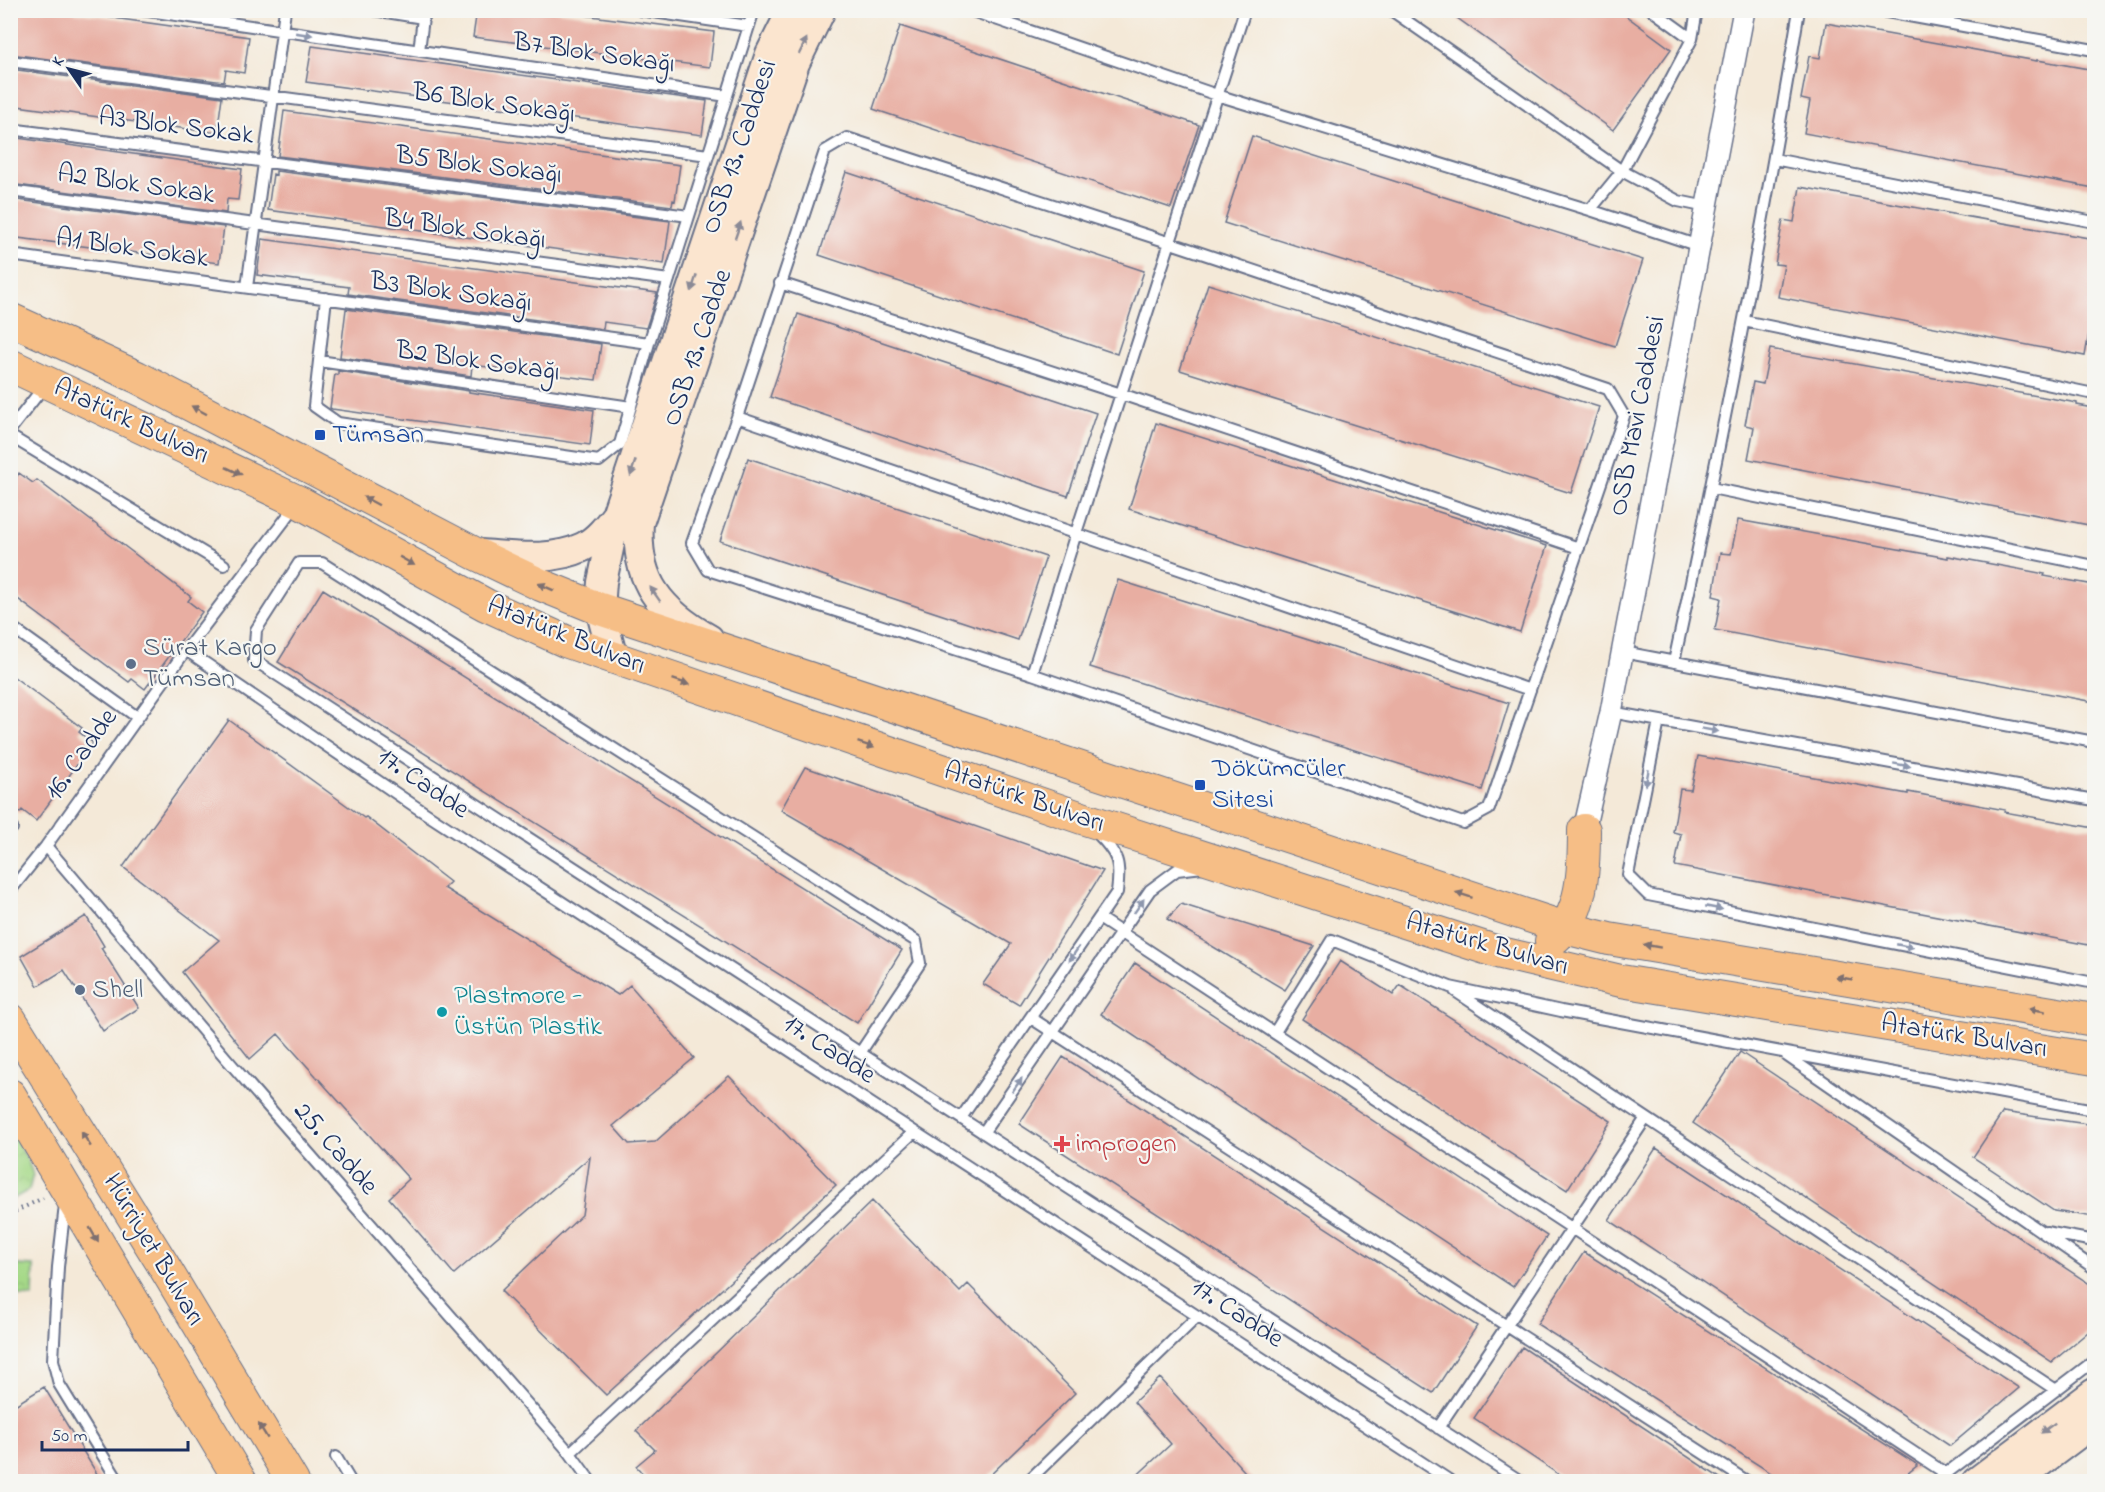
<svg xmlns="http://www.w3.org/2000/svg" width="2105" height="1492" viewBox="0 0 2105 1492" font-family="'Indie Flower',sans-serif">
<defs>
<pattern id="park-crowns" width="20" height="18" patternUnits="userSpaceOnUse" patternTransform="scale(1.5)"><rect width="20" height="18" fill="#a6d988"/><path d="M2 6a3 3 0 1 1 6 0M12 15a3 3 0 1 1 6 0" fill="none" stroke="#8ebb78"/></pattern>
</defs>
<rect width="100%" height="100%" fill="#f6f6f2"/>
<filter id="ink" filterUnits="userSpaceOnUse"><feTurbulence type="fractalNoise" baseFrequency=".0167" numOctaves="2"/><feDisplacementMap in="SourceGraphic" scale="12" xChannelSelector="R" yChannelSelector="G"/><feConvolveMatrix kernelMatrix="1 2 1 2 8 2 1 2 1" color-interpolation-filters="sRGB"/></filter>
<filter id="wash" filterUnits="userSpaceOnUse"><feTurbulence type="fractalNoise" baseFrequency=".008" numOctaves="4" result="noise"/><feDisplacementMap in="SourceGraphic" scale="24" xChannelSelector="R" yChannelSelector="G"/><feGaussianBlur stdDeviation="1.35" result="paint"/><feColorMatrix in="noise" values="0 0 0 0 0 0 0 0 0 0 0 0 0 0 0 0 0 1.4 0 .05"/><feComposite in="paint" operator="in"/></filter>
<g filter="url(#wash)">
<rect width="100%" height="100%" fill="#f4e9d8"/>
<!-- park -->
<path fill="url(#park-crowns)" stroke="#608473" stroke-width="1.5" d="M11 1130 27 1159 33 1174 29 1190 11 1200Z
M14 1265 34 1266 33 1297 13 1295Z"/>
<g id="blocks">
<!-- building -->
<path fill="#e8aea2" d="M10 10H56L249 37 244 73 226 70 224 82 10 54Z
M477 10H545L714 32 710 67 473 37Z
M1446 10H1618L1671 49 1613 130Z
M1826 23 2037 61V60L2094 70V188L1804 133 1810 101 1801 99 1809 56 1820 58Z
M900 26 1199 125 1171 208 873 109Z
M312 46 707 101 702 135 306 82Z
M10 69 222 97 217 133 10 105Z
M284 111 680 165 675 201 673 200 672 206 278 156Z
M1252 136 1643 260 1615 346 1224 223Z
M10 137 242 169 238 200 227 199 226 213 10 184Z
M276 171 670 221 664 264 268 210 273 174 276 175Z
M846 172 1144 271 1117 354 819 255Z
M1800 187 2094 239V327H2090L2085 356 1778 297 1784 265 1775 264 1783 220 1794 222Z
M10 199 224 227 219 263 10 237Z
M262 239 657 293V294L646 328 604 322 603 329 348 294 349 287 257 275Z
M1208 284 1599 407 1571 493 1180 370Z
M346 309 601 344 596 380 472 365 471 376 340 357Z
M798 314 1096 413 1068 496 770 397Z
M1770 349 2077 403V405L2094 408V526L1748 459 1754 427 1745 425 1753 382 1763 384Z
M338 371 469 391V392L594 410 590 445 332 409 330 408 335 374 338 375Z
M1156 423 1547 546 1520 632 1129 509Z
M748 458 1046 557 1018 640 720 541Z
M19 473 33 483 37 480 106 532 191 597 188 601 202 612 145 689 132 679 129 682 10 593V486Z
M1738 520 1948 558V556L2045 574 2044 576 2094 585V702L1715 630 1721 598 1713 596 1720 553 1731 554Z
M1118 580 1509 703 1482 790 1090 667Z
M323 589 902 950 857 1023 278 662Z
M10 674 82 728 79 732 93 743 36 821 22 810 20 813 10 806Z
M229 720 364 818 366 817 450 882 444 888 618 995 630 985 694 1058 613 1126 629 1144 655 1142 729 1076 836 1185 606 1395 501 1291 582 1215 590 1157 454 1274 389 1198 409 1179 278 1034 250 1059 182 972 219 940 123 867Z
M1698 756 1908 794V792L2005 810 2004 812 2094 828V946L1675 866 1681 834 1673 832 1680 789 1691 790Z
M805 767 1103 871 1019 1005 983 984 1011 944 781 810Z
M1181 904 1314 946 1285 990 1167 919Z
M86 916 104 946 101 948 139 1008 103 1031 64 970 38 986 21 956Z
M1340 961 1393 995 1400 985 1611 1121 1567 1190 1302 1019Z
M1135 963 1547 1236 1513 1287 1101 1014Z
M1740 1052 2094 1287V1327L2052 1362 1693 1123Z
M1063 1057 1477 1326 1433 1393 1019 1124Z
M2003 1112 2094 1125V1217L2054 1211 1973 1157Z
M1656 1148 2019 1388 1950 1446 1609 1220Z
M872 1201 960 1292 968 1284 1075 1393 983 1482H650L636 1466 655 1450 636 1431Z
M1584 1252 1918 1465 1897 1482H1785L1537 1324Z
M1522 1347 1726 1482H1570L1474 1418Z
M1160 1378 1254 1482H1130L1171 1444 1134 1402Z
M44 1387 102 1482H10V1408Z"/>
</g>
</g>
<g filter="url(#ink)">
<use href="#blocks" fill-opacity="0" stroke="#677089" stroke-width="1.5"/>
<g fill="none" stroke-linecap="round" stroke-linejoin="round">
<defs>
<path id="lane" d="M142 10 727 96
M374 10 423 18
M640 10 748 26
M969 10 1217 95 1590 210 1699 246
M1391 10 1622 171 1678 201 1707 207
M1652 10 1692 39
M1876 10 2094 50
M419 51 423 18 429 10
M10 61 708 155
M10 129 689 216
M847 138 1171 243 1608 389 1624 416 1489 809 1463 823 1032 674 708 570 692 543 737 417 825 151Z
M1774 159 2094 222
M10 191 669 280
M1590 210 1622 171 1692 39 1697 10
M10 255 649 343
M780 283 1121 394 1579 548
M247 287 285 10
M326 298 314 406 338 423 599 461 620 444 649 343 754 10
M1744 321 2094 394
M319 361 631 407
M737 417 1530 690
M10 430 45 385
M10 436 224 565
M1711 488 2094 566
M10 626 137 717
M186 650 416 807 1452 1482
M1623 652 2094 742
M1674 662C1721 445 1763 229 1799 10
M1032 674 1076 533 1245 10
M1611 712 2094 800
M1659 721 1628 875 1648 895 2094 983
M10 827 12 828
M46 846 225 1057 570 1453 591 1482
M10 891 46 846 186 650 297 504
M1099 918 1945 1473
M1455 991 2056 1390
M1031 1018 1748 1482
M1275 1032 1332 940 1450 987 1561 1011 2094 1110
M860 1053 920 963 916 941 322 563H299L256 630 254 660 1522 1482
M1787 1056 2094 1268
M961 1118 1117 892C1121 863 1118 854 1097 833
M983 1133 1150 890 1177 870 1203 867
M65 1205 58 1267 53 1360 59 1384 119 1482
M2046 1232 2094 1241
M1438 1428 1646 1118
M570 1453 914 1132
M336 1457 351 1482
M1027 1482 1198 1316
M1935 1482 2094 1361"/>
<path id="street" d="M1584 830 1611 712 1744 10"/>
<path id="secondary" d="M481 554C514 556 551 562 583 547 597 540 607 527 616 515L770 54 792 10
M709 639C660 611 635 581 639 523L795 63 821 10
M613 658 600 609 602 582 616 515
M1976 1482 2094 1393
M2014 1482 2094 1422"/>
<path id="primary" d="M10 319 137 377 476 554 541 585 600 609 1565 928 1609 939 2094 1020
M10 365 299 502 486 605 565 641 1082 818 1501 953 1621 981 2094 1059
M1551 941C1584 918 1584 866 1584 830
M10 1019 162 1263 293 1482
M10 1095 241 1482"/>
</defs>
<!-- lane casing -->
<use href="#lane" stroke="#677089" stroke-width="14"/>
<!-- street casing -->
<use href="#street" stroke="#677089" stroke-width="24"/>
<!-- secondary casing -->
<use href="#secondary" stroke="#677089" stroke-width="32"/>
<!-- primary casing -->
<use href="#primary" stroke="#677089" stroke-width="34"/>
<!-- path -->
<path stroke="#677089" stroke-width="4" stroke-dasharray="1.5 4.5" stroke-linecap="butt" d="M10 1214 43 1198"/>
<!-- lane -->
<use href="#lane" stroke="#fff" stroke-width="10"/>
<!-- street -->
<use href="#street" stroke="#fff" stroke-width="21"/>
<!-- secondary -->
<use href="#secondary" stroke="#fbe5cf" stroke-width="28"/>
<!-- primary -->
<use href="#primary" stroke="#f6be86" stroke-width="32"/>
</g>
<!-- one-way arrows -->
<defs><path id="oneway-solid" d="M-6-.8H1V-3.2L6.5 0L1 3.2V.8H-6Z" transform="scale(1.5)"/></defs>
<g fill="#8d97ae">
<use href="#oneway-solid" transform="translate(304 34) rotate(8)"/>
<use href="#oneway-solid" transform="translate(1710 730) rotate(10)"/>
<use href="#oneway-solid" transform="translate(1902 765) rotate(10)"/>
<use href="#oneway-solid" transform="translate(1647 778) rotate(101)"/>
<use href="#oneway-solid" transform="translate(1139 906) rotate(-55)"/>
<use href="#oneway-solid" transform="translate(1714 908) rotate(11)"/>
<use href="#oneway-solid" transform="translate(1905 946) rotate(11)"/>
<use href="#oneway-solid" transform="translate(1074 954) rotate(124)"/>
<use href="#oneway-solid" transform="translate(1017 1085) rotate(-55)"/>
</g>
<g fill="#8b8a96">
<use href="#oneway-solid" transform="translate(803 46) rotate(-64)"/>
<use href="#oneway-solid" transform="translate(738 230) rotate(-71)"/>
<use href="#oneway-solid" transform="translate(694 283) rotate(108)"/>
<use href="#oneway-solid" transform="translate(633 468) rotate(108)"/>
<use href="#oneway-solid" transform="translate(655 594) rotate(-125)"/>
<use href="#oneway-solid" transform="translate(2048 1428) rotate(143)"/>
</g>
<g fill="#7e6f70">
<use href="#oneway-solid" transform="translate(199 410) rotate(-152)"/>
<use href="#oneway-solid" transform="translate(234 471) rotate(25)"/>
<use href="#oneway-solid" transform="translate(371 501) rotate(-152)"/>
<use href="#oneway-solid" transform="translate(407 561) rotate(29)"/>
<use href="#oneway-solid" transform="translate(546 587) rotate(-156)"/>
<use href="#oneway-solid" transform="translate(681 682) rotate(19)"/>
<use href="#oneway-solid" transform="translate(866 745) rotate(19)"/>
<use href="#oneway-solid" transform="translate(1464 895) rotate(-162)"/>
<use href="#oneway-solid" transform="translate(1652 946) rotate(-170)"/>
<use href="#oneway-solid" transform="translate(1844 978) rotate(-170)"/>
<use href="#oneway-solid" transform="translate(2037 1010) rotate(-170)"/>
<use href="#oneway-solid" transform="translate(86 1139) rotate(-122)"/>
<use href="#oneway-solid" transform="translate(94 1235) rotate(60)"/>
<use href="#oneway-solid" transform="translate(263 1431) rotate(-121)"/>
</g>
</g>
<!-- markers -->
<g fill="#1a4fb4" stroke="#f6f6f2" stroke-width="2">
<rect x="314" y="429" width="12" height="12" rx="3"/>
<rect x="1194" y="779" width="12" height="12" rx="3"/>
</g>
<g fill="#5c6f8a" stroke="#f6f6f2" stroke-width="2">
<circle cx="131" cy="664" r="6"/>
<circle cx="80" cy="990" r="6"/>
</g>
<circle fill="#0f9aa8" stroke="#f6f6f2" stroke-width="2" cx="442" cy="1012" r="6"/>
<path fill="#e0444e" stroke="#f6f6f2" stroke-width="2" d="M1059 1135h6v6h6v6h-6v6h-6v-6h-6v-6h6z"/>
<g text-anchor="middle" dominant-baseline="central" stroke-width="4.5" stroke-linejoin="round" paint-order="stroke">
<!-- street labels -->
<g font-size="27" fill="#1b2f5e" stroke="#f6f6f2">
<text transform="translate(594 54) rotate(8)">B7 Blok Sokağı</text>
<text transform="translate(494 104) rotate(8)">B6 Blok Sokağı</text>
<text transform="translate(176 127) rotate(7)">A3 Blok Sokak</text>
<text transform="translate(740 147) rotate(-71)">OSB 13. Caddesi</text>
<text transform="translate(479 166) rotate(7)">B5 Blok Sokağı</text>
<text transform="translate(136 185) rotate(8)">A2 Blok Sokak</text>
<text transform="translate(465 230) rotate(8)">B4 Blok Sokağı</text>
<text transform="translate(132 249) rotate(8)">A1 Blok Sokak</text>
<text transform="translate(451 293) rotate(8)">B3 Blok Sokağı</text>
<text transform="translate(698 348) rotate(-71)">OSB 13. Cadde</text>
<text transform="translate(478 362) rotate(8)">B2 Blok Sokağı</text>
<text transform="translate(1638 416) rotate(-79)">OSB Mavi Caddesi</text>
<text transform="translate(131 422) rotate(25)">Atatürk Bulvarı</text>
<text transform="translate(566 636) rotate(22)">Atatürk Bulvarı</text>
<text transform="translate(82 755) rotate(-55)">16. Cadde</text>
<text transform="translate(423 784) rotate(34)">17. Cadde</text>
<text transform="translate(1024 798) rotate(19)">Atatürk Bulvarı</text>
<text transform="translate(1487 945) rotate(16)">Atatürk Bulvarı</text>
<text transform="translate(1964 1037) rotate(9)">Atatürk Bulvarı</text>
<text transform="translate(829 1050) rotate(33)">17. Cadde</text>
<text transform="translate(335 1149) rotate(49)">25. Cadde</text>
<text transform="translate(153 1250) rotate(59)">Hürriyet Bulvarı</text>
<text transform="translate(1237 1314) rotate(33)">17. Cadde</text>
</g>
<!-- transit labels -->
<g font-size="27" fill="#164399" stroke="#f6f6f2" text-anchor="start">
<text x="332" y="435">Tümsan</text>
<text x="1212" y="769">Dökümcüler<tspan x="1212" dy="31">Sitesi</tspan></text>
</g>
<!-- service labels -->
<g font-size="27" fill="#4e5e75" stroke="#f6f6f2" text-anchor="start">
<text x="143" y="648">Sürat Kargo<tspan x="143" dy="31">Tümsan</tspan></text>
<text x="92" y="990">Shell</text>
</g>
<!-- culture labels -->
<g font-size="27" fill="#0d838f" stroke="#f6f6f2" text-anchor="start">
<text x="454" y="996">Plastmore -<tspan x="454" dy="31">Üstün Plastik</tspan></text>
</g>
<!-- health labels -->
<g font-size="27" fill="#be3a42" stroke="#f6f6f2" text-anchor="start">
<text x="1076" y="1144">improgen</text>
</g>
</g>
<!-- margin -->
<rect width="2105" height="1492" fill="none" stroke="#f6f6f2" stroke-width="36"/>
<!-- north arrow -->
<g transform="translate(69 69) rotate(305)" stroke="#f6f6f2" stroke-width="4.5" paint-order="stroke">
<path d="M0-4.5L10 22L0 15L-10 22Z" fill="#1b2f5e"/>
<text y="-9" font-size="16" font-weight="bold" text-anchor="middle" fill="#1b2f5e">K</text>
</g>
<!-- scale -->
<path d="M42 1441v9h146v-9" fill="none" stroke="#1b2f5e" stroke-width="3"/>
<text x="51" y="1441" font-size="18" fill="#1b2f5e" stroke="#f6f6f2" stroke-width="4.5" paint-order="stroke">50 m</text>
</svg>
